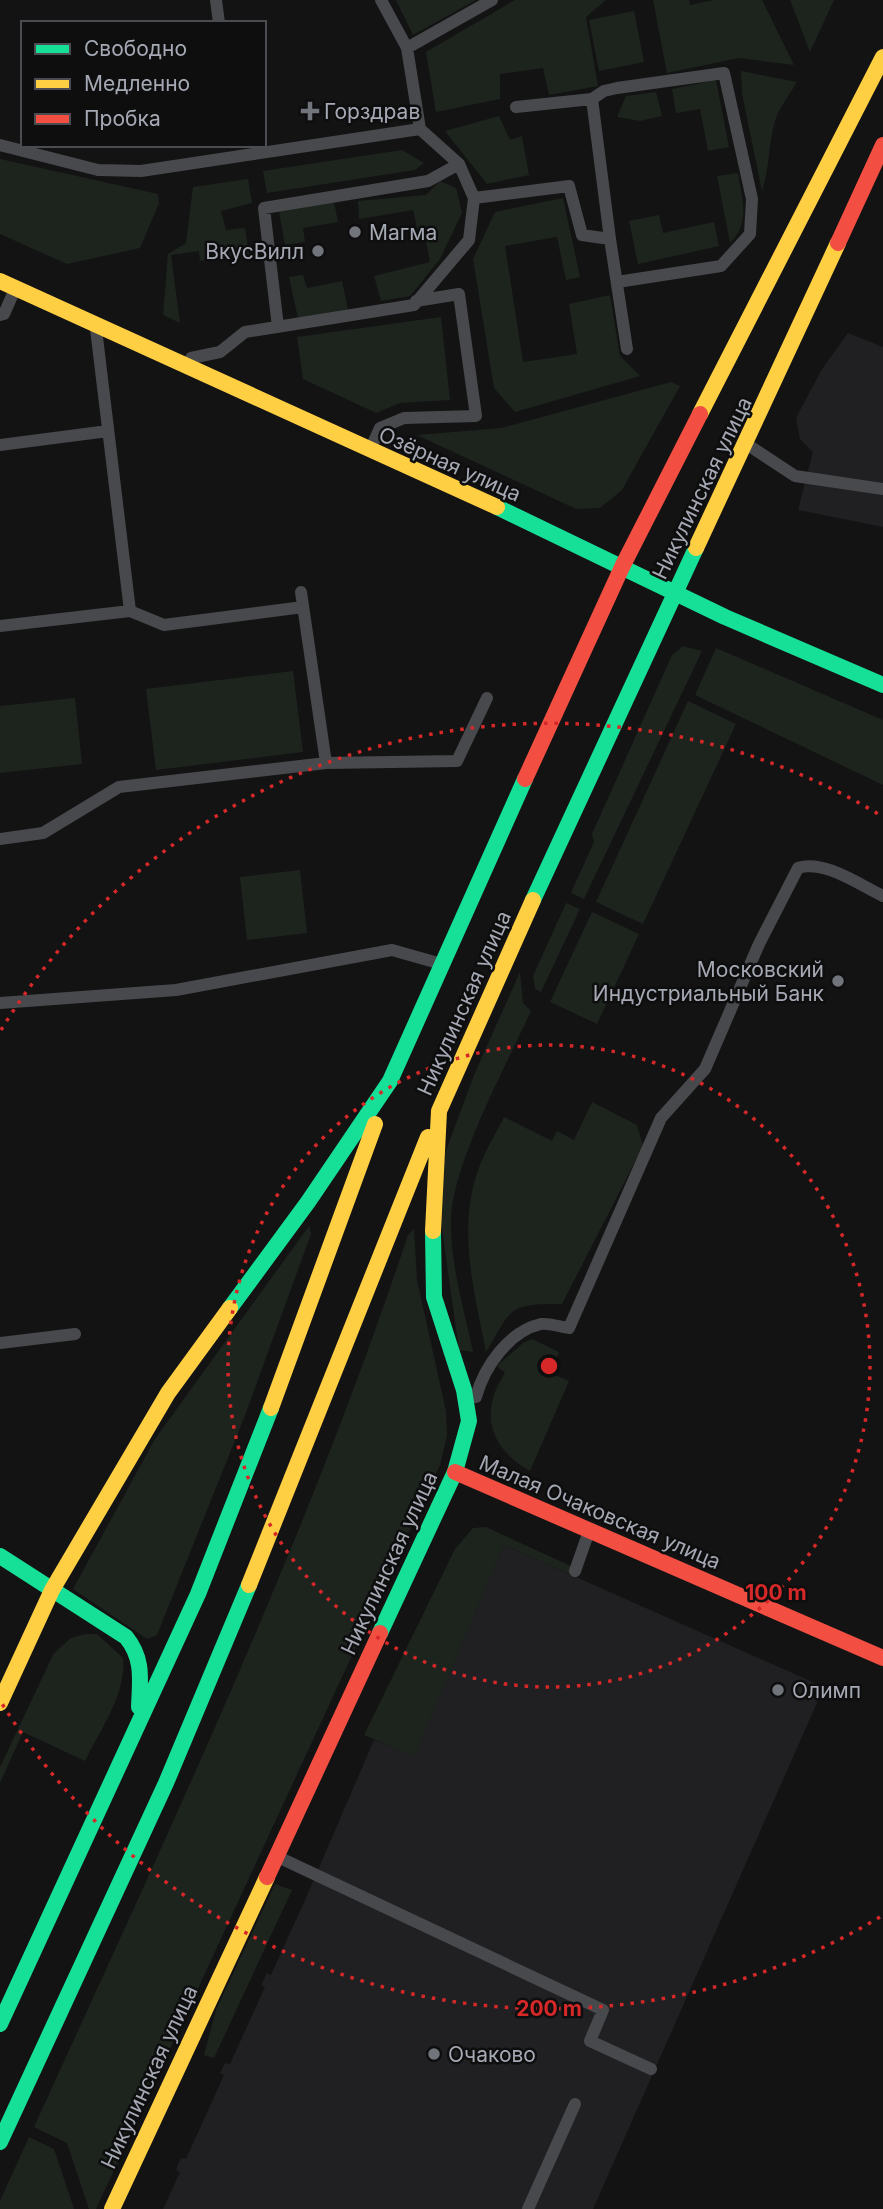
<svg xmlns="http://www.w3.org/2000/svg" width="883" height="2209" viewBox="0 0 883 2209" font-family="Inter,sans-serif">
<rect width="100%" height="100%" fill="#131314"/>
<!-- built -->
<path fill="#202022" d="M848 333 883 347V527L798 510 813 452 800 439 796 418 822 369Z
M504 1545 824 1687 593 2209H163L180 2172 176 2170 178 2164 181 2158 186 2159 224 2075 220 2073 225 2063 230 2064 265 1987 261 1985 267 1973 271 1975 305 1900 374 1740 414 1755Z"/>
<!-- green -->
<path fill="#1d241e" d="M396 0H476L413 35Z
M515 0H606L586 17 598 86 549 95 543 68 500 74V99L436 112 426 52Z
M653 0H689L690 5 713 0H762L794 65 739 58 667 73Z
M790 0H834L810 52Z
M634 11 644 62 599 71 589 20Z
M741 71 797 82C790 94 779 108 775 121 768 145 770 167 762 191L742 94Z
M716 80 729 147 708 151 700 109 676 113 672 89Z
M656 92 662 116 640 121 617 117 626 96Z
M499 116 510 140 522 136 529 175 487 184 445 131Z
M402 150 424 163 415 170 267 193 263 171Z
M0 159 158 194 159 203 140 248 67 264 0 234Z
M738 173C742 200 751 222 730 243L717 176Z
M248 179 252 203 221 211 226 230 245 228 249 254 200 261 199 251 171 255 180 323 163 315 168 254 186 243 193 187Z
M440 181 456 188 462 213 440 259 410 296 381 301 374 276 430 262 425 236 419 237 413 210 359 219 358 201 426 195Z
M563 198 580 277 566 280 557 237 505 246 523 362 577 354 569 304 610 295 620 356 640 376 515 412 494 388 473 259 495 212Z
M334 202 338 222 303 228 305 242 285 245 279 211Z
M659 215 663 233 714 222 719 246 638 264 629 221Z
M303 275 307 288 342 281 348 310 298 318 289 277Z
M441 317 450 400 400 403 376 413 303 379 297 337Z
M671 382 680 386 622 490 600 508 576 509 417 435 502 428Z
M683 646 702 651 584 899 571 893 594 842 592 834 672 655Z
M716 648 883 720V785L695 695Z
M293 671 303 752 156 770 146 689Z
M75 698 82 764 0 773V706Z
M688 701 736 724 643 924 596 902Z
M300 870 307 933 247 940 240 877Z
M566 903 580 909 541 992 535 989 533 976Z
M592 912 639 934 597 1024 550 1002Z
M520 972 523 1003 531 1011C507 1064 452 1164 451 1220 450 1264 464 1309 473 1352L459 1350 435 1180 474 1075Z
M592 1102 637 1125 643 1146 562 1304C507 1304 513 1307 486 1352 474 1291 456 1226 480 1165 486 1149 496 1133 504 1117L552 1141 557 1131 574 1140Z
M309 1226 311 1234 244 1418 157 1635 147 1639 73 1589 155 1439Z
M414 1229 417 1280 446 1411 447 1436 440 1465 96 2209H89L67 2143 34 2127C168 1833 306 1542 408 1235Z
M532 1339 559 1352 550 1373 569 1381 530 1471C489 1448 479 1412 505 1373L497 1366 523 1343Z
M486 1527 575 1568 572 1575 504 1545 414 1756 364 1735 455 1549 473 1528Z
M85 1634H97L123 1658C127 1693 100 1730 85 1761L23 1732 0 1783V1767L54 1653 71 1638Z
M275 1884 292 1890 214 2058 204 2055 216 2010Z
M29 2137 54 2149 74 2209H0V2201Z"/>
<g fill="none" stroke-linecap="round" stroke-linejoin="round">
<!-- lane -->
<path stroke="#48494c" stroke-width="12" d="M216 0 219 23
M381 0 407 48
M492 0 407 48 420 129 459 164 474 198 569 186 582 235 610 239 627 349
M516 107 592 99
M0 145 98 170 141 171 420 129
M610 239 592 99 604 91 617 88 724 73 752 199 750 234 721 266 617 282
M0 315 4 314 15 289
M278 327 264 208 428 181 459 164
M96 329 130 611
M191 358 220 352 245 332 414 305 469 240 474 198
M0 445 108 431
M748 445 795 476 883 489
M371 448 380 428 404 418 476 416 459 294 416 301
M301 592 326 763 457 761 487 698
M0 626 130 611 164 625 303 607
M0 839 43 833 119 787 326 763
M0 1003 176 990 392 950 438 963
M0 1343 75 1334
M476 1397C484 1367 509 1331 541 1324 549 1323 561 1327 569 1328L661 1118 705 1069 759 944 798 868C823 859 860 885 883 896
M575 1571 588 1534
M278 1857 603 2010 590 2041 651 2069
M528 2209 575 2104"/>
<!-- fast -->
<path stroke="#16e098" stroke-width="16" d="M497 507 725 617 883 685
M533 900 696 548
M230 1308 308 1202 390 1081 525 779
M0 1556 126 1637C144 1659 140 1680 139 1707
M380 1633 455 1472 469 1421 464 1390 434 1297 433 1231
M0 2024 198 1594 271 1408
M0 2142 166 1783 249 1585"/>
<!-- slow -->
<path stroke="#ffcf43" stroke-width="16" d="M0 281 497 507
M700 414 883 57
M696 548 838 243
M433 1231 439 1111 533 900
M271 1408 375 1124
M249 1585 428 1137
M0 1703 52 1590 168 1393 230 1308
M112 2209 267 1877"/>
<!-- jam -->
<path stroke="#f24e42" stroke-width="16" d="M838 243 883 145
M525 779 622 567 700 414
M455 1472 883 1658
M267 1877 380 1633"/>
</g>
<!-- distance rings -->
<g fill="none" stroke="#d62828" stroke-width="3.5" stroke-dasharray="3.5 7">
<circle cx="549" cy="1366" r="321"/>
<path d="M880 1917A643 643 0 0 1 1 1702M1 1030A643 643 0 0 1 880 815"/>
</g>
<!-- markers -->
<g fill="#72747c" stroke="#0e0e0f" stroke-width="2.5">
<path d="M306.5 100.5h7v7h7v7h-7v7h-7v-7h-7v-7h7z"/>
<circle cx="355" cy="232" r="7"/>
<circle cx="318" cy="251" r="7"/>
<circle cx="838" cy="981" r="7"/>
<circle cx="778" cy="1690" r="7"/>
<circle cx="434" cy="2054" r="7"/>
</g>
<g text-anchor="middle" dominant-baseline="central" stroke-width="5" stroke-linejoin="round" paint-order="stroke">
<!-- poi labels -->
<g font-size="21" fill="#a5a9b4" stroke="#0e0e0f" text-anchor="start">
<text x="324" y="111">Горздрав</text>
<text x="369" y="232">Магма</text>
<text x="304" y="251" text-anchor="end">ВкусВилл</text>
<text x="824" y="969" text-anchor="end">Московский<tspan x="824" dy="24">Индустриальный Банк</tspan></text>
<text x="792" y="1690">Олимп</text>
<text x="448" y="2054">Очаково</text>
</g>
<!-- street labels -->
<g font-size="21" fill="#a5a9b4" stroke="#0e0e0f">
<text transform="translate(450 464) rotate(24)">Озёрная улица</text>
<text transform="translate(702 488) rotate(-64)">Никулинская улица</text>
<text transform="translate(464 1003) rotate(-66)">Никулинская улица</text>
<text transform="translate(600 1512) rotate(23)">Малая Очаковская улица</text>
<text transform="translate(389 1563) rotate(-65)">Никулинская улица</text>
<text transform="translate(149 2077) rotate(-65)">Никулинская улица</text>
</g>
</g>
<circle cx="549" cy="1366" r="10" fill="#d62828" stroke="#0e0e0f" stroke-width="3.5"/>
<g font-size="21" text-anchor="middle" font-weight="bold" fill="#d62828" stroke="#0e0e0f" stroke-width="5" stroke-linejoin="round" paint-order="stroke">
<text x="776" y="1600">100 m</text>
<text x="549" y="2016">200 m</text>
</g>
<!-- legend -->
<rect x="21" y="21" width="245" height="126" fill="#0e0e0f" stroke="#4a4c51" stroke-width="2"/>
<rect x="35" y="44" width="35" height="10" fill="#16e098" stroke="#4a4c51" stroke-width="2"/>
<text x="84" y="56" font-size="21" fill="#a5a9b4">Свободно</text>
<rect x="35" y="79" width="35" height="10" fill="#ffcf43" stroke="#4a4c51" stroke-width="2"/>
<text x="84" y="91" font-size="21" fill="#a5a9b4">Медленно</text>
<rect x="35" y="114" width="35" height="10" fill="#f24e42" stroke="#4a4c51" stroke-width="2"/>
<text x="84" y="126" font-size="21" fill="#a5a9b4">Пробка</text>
</svg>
